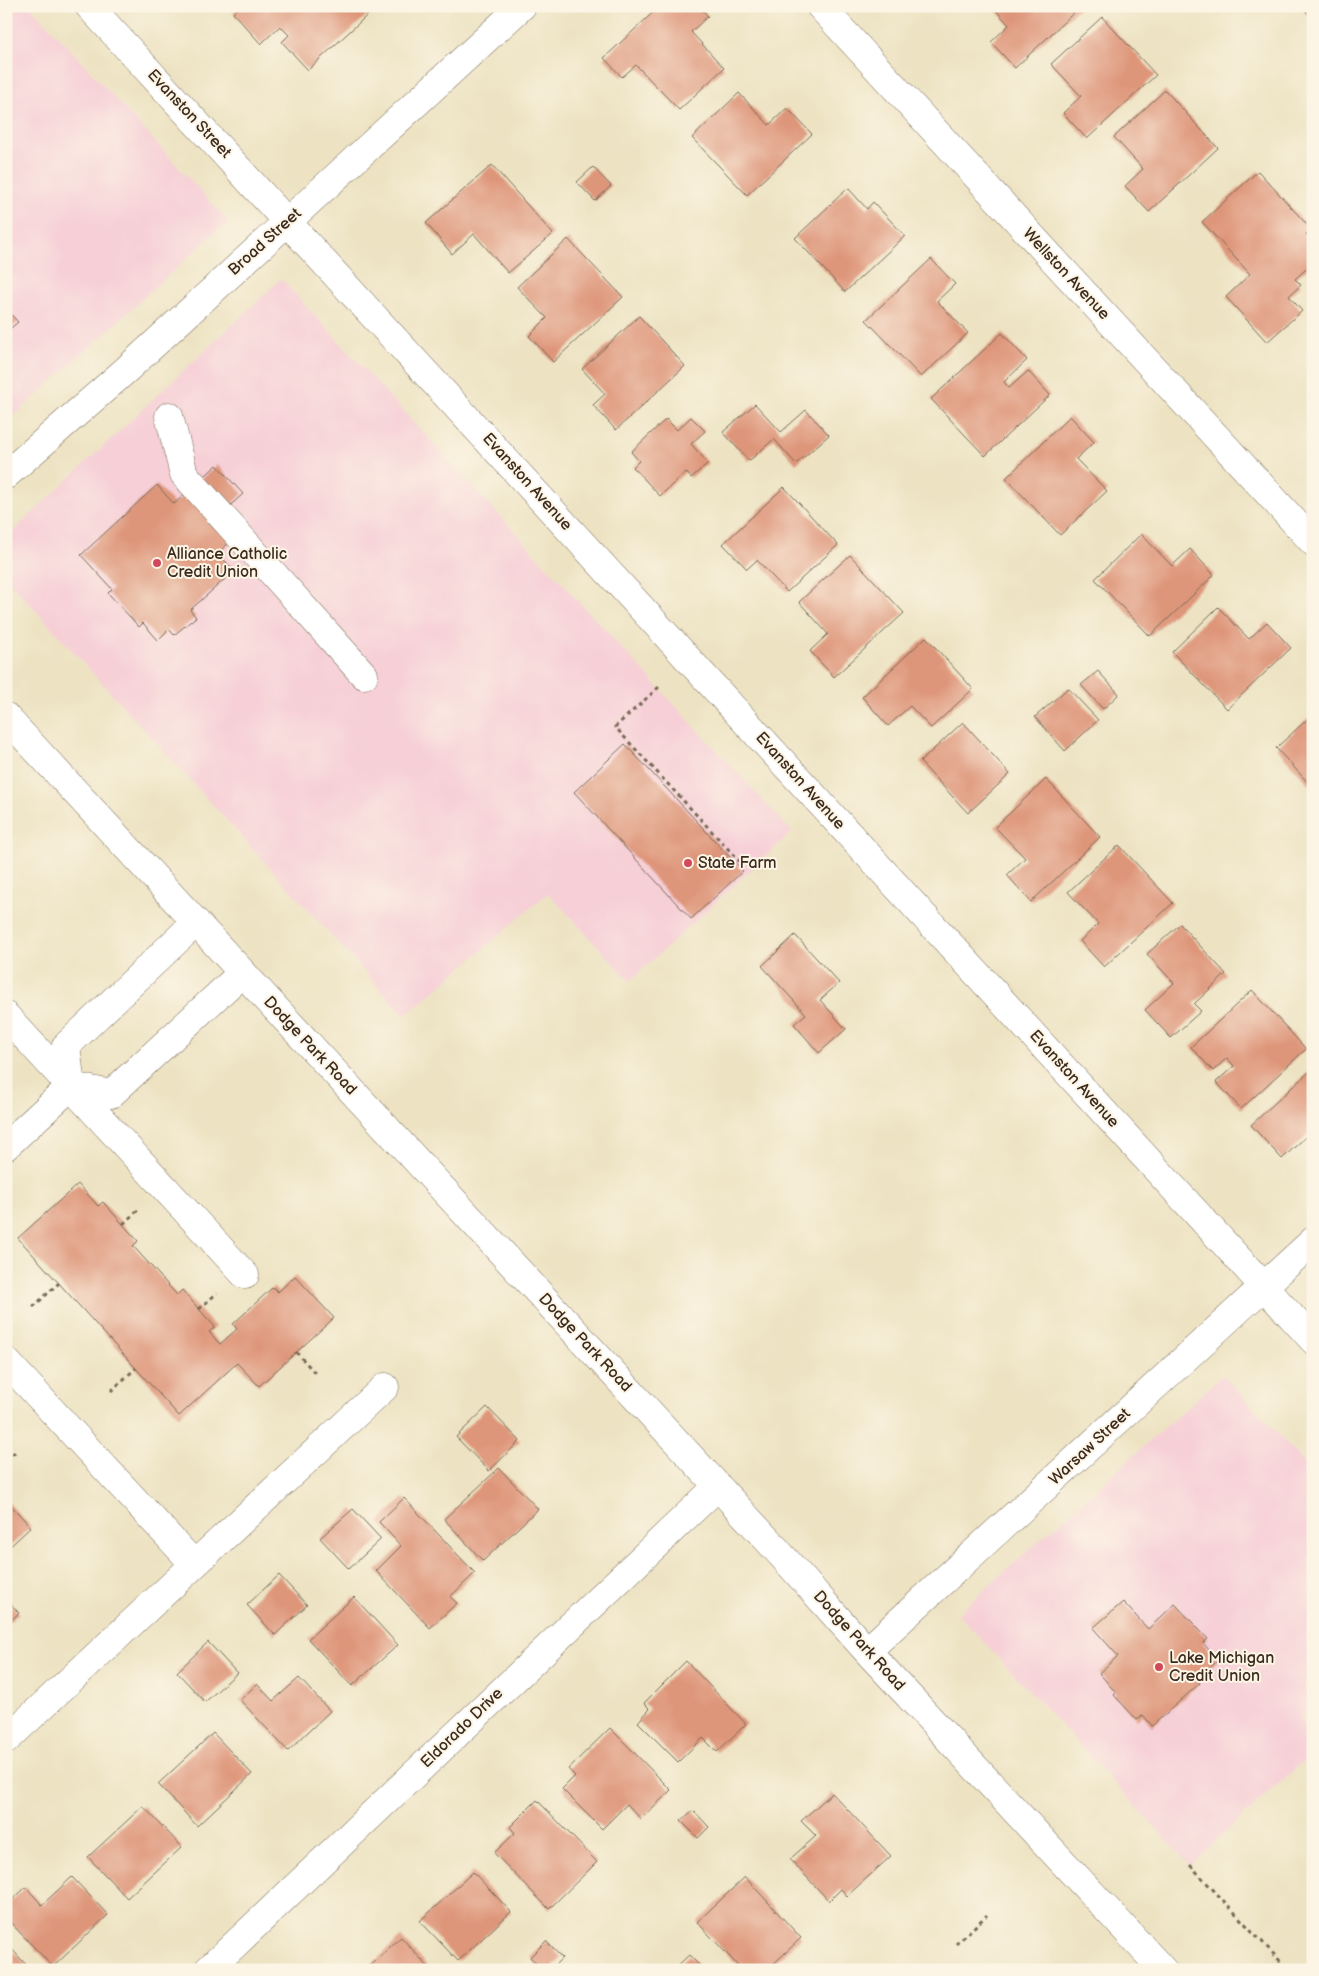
<svg xmlns="http://www.w3.org/2000/svg" width="1319" height="1976" viewBox="0 0 1319 1976" font-family="'Balsamiq Sans',sans-serif">
<rect width="100%" height="100%" fill="#fcf5e5"/>
<filter id="ink" filterUnits="userSpaceOnUse"><feTurbulence type="fractalNoise" baseFrequency=".02" numOctaves="2"/><feDisplacementMap in="SourceGraphic" scale="10" xChannelSelector="R" yChannelSelector="G"/><feConvolveMatrix kernelMatrix="1 2 1 2 8 2 1 2 1" color-interpolation-filters="sRGB"/></filter>
<filter id="wash" filterUnits="userSpaceOnUse"><feTurbulence type="fractalNoise" baseFrequency=".0096" numOctaves="4" result="noise"/><feDisplacementMap in="SourceGraphic" scale="20" xChannelSelector="R" yChannelSelector="G"/><feGaussianBlur stdDeviation="1.12" result="paint"/><feColorMatrix in="noise" values="0 0 0 0 0 0 0 0 0 0 0 0 0 0 0 0 0 1.4 0 .05"/><feComposite in="paint" operator="in"/></filter>
<g filter="url(#wash)">
<rect width="100%" height="100%" fill="#ede3c3"/>
<!-- built -->
<path fill="#f6cfd7" d="M6 6H30L228 221 6 423Z
M281 279 792 832 630 981 548 893 405 1016 6 578V538Z
M1223 1375 1313 1472V1704L1298 1718 1313 1734V1752L1190 1865 958 1614Z"/>
<g id="blocks">
<!-- building -->
<path fill="#de967a" d="M240 6H373L375 8 308 70 282 42 289 35 280 26 261 44 233 13Z
M660 6H699L708 16 691 32 724 68 679 110 636 65 622 77 604 58Z
M992 6H1081L1015 68 991 42 1009 25Z
M1301 6H1313V16L1311 17Z
M1102 17 1156 75 1087 139 1063 113 1081 96 1051 64Z
M1165 90 1218 148 1149 212 1125 186 1143 169 1114 137Z
M739 93 769 125 787 108 812 134 747 195 692 138Z
M492 165 553 234 508 273 474 234 452 254 426 223Z
M593 167 611 186 595 201 577 182Z
M1258 171 1311 229 1306 234 1313 241V263L1295 279 1301 285 1289 296 1302 311 1267 342 1226 297 1250 274 1202 222Z
M848 188 867 209 873 202 905 236 845 292 795 238Z
M568 239 623 297 553 362 529 336 547 318 517 287Z
M931 259 955 284 937 301 968 333 921 377 866 320Z
M6 309 18 322 6 332Z
M639 316 685 366 616 430 593 405 605 394 582 369Z
M1002 333 1027 360 1004 382 1009 388 1028 371 1050 395 985 456 931 399Z
M755 404 781 432 806 410 829 435 796 464 774 439 749 461 723 432Z
M1070 416 1094 442 1076 459 1107 491 1060 535 1006 478Z
M691 417 705 431 691 444 708 463 691 478 686 472 660 496 633 467 639 461 631 452 666 419 677 430Z
M217 465 243 494 214 520 232 540 218 553 234 571 190 610 196 617 174 635 169 629 158 640 143 623 139 627 108 593 112 589 81 555 157 485 174 504Z
M784 487 838 545 787 592 757 560 747 569 723 544Z
M1141 534 1172 566 1190 549 1214 575 1150 636 1095 579Z
M850 555 904 613 834 677 810 651 828 634 799 602Z
M1218 607 1249 639 1267 622 1291 648 1227 709 1172 652Z
M926 637 973 689 931 728 910 706 888 726 862 697Z
M1098 671 1119 694 1103 709 1081 685Z
M1068 688 1098 720 1065 751 1035 717Z
M1313 714V788L1276 748Z
M963 722 1010 774 968 813 920 762Z
M625 744 743 871 691 919 574 792Z
M1046 779 1100 837 1031 902 1007 875 1025 858 995 827Z
M1119 845 1173 903 1104 967 1080 941 1098 924 1068 892Z
M1180 924 1226 974 1194 1004 1201 1011 1171 1038 1145 1010 1174 983 1147 954Z
M795 935 839 983 820 1000 846 1029 819 1053 794 1024 806 1014 762 966Z
M1252 990 1306 1049 1241 1109 1216 1082 1234 1066 1227 1058 1213 1071 1191 1047Z
M1313 1068V1130L1282 1159 1251 1125Z
M78 1184 98 1206 103 1202 138 1241 133 1246 177 1295 182 1290 215 1327 209 1332 220 1344 237 1329 233 1324 273 1287 278 1292 295 1276 334 1318 259 1386 237 1363 179 1416 18 1238Z
M487 1407 520 1441 489 1471 456 1437Z
M499 1468 538 1509 483 1561 444 1519Z
M404 1498 475 1573 450 1597 457 1603 430 1628 376 1571 401 1546 379 1522Z
M6 1500 31 1527 6 1550Z
M353 1509 381 1539 349 1569 320 1538Z
M279 1575 307 1605 275 1635 247 1605Z
M354 1597 398 1645 352 1686 308 1639Z
M6 1599 19 1613 6 1625Z
M1123 1602 1148 1629 1175 1604 1208 1639 1203 1643 1218 1660 1197 1680 1200 1683 1152 1726 1143 1715 1137 1720 1114 1695 1116 1693 1099 1673 1118 1656 1093 1628Z
M208 1642 237 1673 205 1702 177 1672Z
M686 1661 746 1724 717 1752 703 1738 678 1762 638 1722 650 1709 644 1703Z
M299 1678 330 1711 288 1751 240 1700 257 1684 273 1701Z
M610 1728 671 1790 641 1819 627 1804 602 1829 562 1789 575 1776 568 1769Z
M213 1733 252 1774 197 1826 158 1784Z
M832 1793 891 1856 847 1896 841 1889 829 1901 790 1859 816 1836 801 1821Z
M537 1800 597 1862 549 1909 494 1853 515 1833 510 1827Z
M143 1806 182 1847 127 1898 88 1857Z
M693 1810 709 1827 698 1838 681 1821Z
M473 1872 511 1912 458 1961 420 1921Z
M72 1877 108 1915 53 1967 6 1918V1906L26 1887 42 1905Z
M745 1877 801 1938 767 1970H742L697 1922Z
M401 1937 431 1970H365Z
M546 1941 562 1958 550 1970H542L530 1957Z
M6 1943 31 1970H6Z
M689 1955 704 1970H673Z"/>
</g>
</g>
<g filter="url(#ink)">
<use href="#blocks" fill-opacity="0" stroke="#796b58" stroke-width="1"/>
<g fill="none" stroke-linecap="round" stroke-linejoin="round">
<defs>
<path id="minor" d="M89 6 1313 1340
M820 6 1313 542
M169 416 184 474 364 675
M6 475 126 370 522 6
M6 717 775 1548 867 1651 1163 1970
M6 1016 245 1275
M71 1086 66 1046 196 922
M71 1086 111 1094 242 973
M6 1146 71 1086
M6 1361 194 1564
M867 1651 1313 1241
M6 1740 385 1387
M208 1970 717 1487"/>
</defs>
<!-- minor casing -->
<use href="#minor" stroke="#796b58" stroke-width="29"/>
<!-- path -->
<path stroke="#796b58" stroke-width="3" stroke-dasharray="4 4" stroke-linecap="butt" d="M659 687 615 727 743 865
M123 1224 140 1208
M33 1307 59 1283
M199 1309 217 1293
M296 1352 317 1375
M111 1391 136 1368
M6 1460 15 1452
M1190 1865 1282 1963
M956 1944 987 1915"/>
<!-- minor -->
<use href="#minor" stroke="#fff" stroke-width="28"/>
</g>
</g>
<!-- markers -->
<g fill="#d1495b" stroke="#fcf5e5" stroke-width="2">
<circle cx="157" cy="563" r="5"/>
<circle cx="688" cy="863" r="5"/>
<circle cx="1159" cy="1667" r="5"/>
</g>
<g text-anchor="middle" dominant-baseline="central" stroke-width="4" stroke-linejoin="round" paint-order="stroke">
<!-- street labels -->
<g font-size="16" fill="#3b2a1e" stroke="#fcf5e5">
<text transform="translate(189 114) rotate(47)">Evanston Street</text>
<text transform="translate(265 242) rotate(-42)">Broad Street</text>
<text transform="translate(1066 274) rotate(47)">Wellston Avenue</text>
<text transform="translate(527 482) rotate(48)">Evanston Avenue</text>
<text transform="translate(800 781) rotate(48)">Evanston Avenue</text>
<text transform="translate(310 1046) rotate(47)">Dodge Park Road</text>
<text transform="translate(1074 1079) rotate(48)">Evanston Avenue</text>
<text transform="translate(585 1343) rotate(47)">Dodge Park Road</text>
<text transform="translate(1090 1447) rotate(-43)">Warsaw Street</text>
<text transform="translate(859 1641) rotate(48)">Dodge Park Road</text>
<text transform="translate(462 1728) rotate(-44)">Eldorado Drive</text>
</g>
<!-- poi labels -->
<g font-size="16" fill="#3b2a1e" stroke="#fcf5e5" text-anchor="start">
<text x="167" y="554">Alliance Catholic<tspan x="167" dy="18">Credit Union</tspan></text>
<text x="698" y="863">State Farm</text>
<text x="1169" y="1658">Lake Michigan<tspan x="1169" dy="18">Credit Union</tspan></text>
</g>
</g>
<!-- margin -->
<rect width="1319" height="1976" fill="none" stroke="#fcf5e5" stroke-width="25"/>
</svg>
